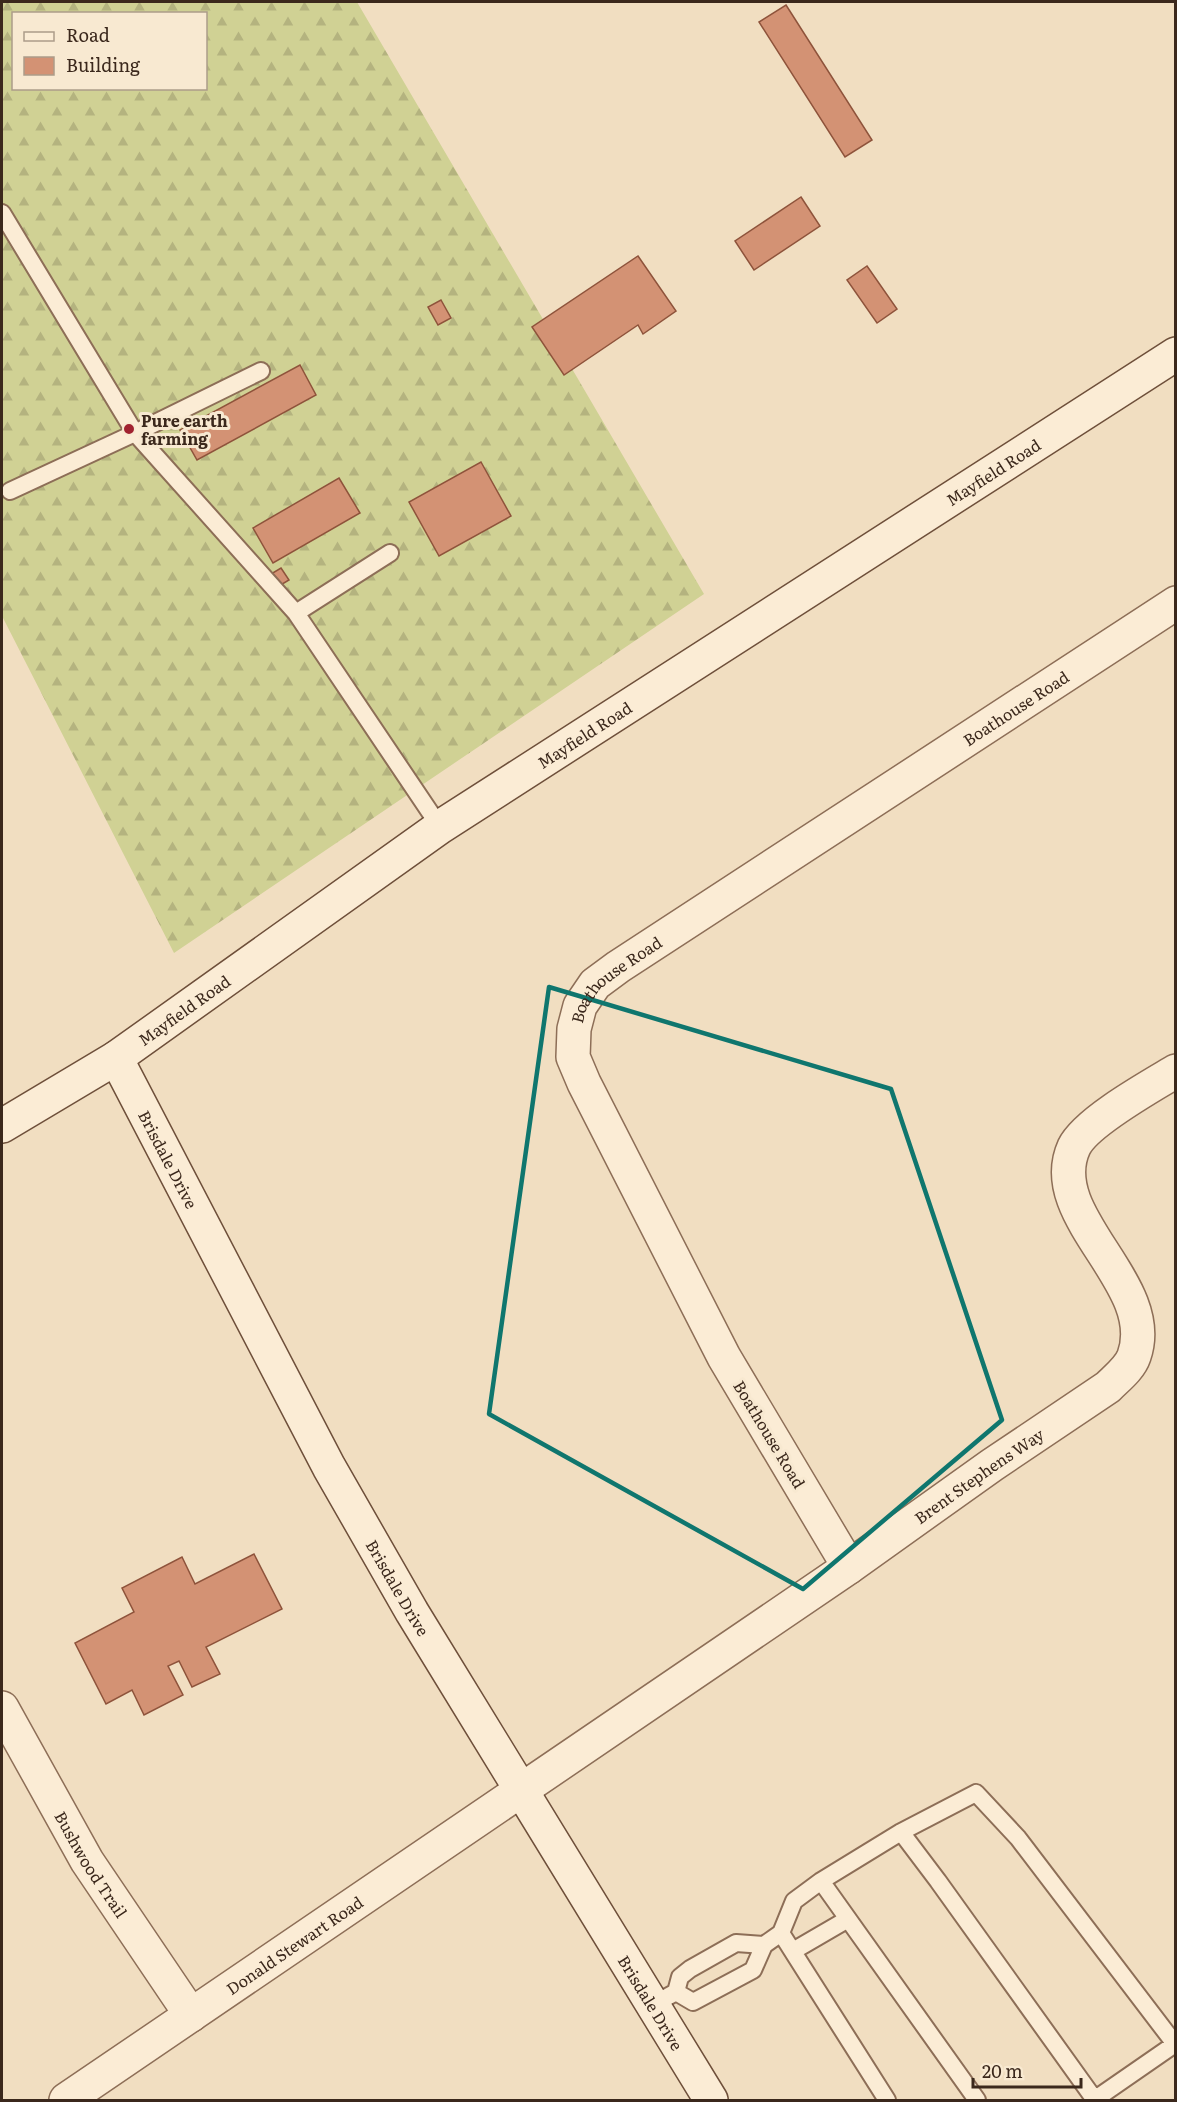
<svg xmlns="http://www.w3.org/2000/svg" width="1177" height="2102" viewBox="0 0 1177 2102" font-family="Literata,serif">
<defs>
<pattern id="forest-firs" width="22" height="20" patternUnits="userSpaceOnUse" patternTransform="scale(1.5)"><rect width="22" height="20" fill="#d0d194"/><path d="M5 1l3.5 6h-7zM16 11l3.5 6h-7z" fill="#b4b37f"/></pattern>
</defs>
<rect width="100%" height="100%" fill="#f1dec1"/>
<!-- forest -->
<path fill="url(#forest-firs)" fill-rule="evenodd" d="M2 2H357L704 594 174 953 2 616ZM14 14H206V88H14Z"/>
<!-- building -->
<path fill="#d39274" stroke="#8e533b" stroke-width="1.5" d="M786 5 872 140 845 157 759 22Z
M801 197 820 226 754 270 735 241Z
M638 256 676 311 643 334 638 325 564 375 532 327Z
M867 266 897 309 877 323 847 280Z
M441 300 451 318 438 325 428 307Z
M300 365 316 395 197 460 180 430Z
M481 462 511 516 439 556 409 502Z
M339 478 360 513 273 563 253 528Z
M281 568 289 580 279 586 271 574Z
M254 1554 282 1609 206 1647 220 1674 192 1687 179 1661 168 1666 183 1695 144 1715 132 1690 106 1704 75 1643 134 1612 122 1588 182 1557 195 1584Z"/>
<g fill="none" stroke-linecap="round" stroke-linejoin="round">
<defs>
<path id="lane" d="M2 213 135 433 10 491
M261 371 135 433 296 613
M390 553 296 613 440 827
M901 1832 938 1881 1095 2100
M821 1881 977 2100
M781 1933 887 2100
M793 1951 848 1919
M676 1992 693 2002 753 1970 764 1945 781 1933 794 1901 821 1881 901 1832 976 1793 1018 1838 1175 2044 1094 2100
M667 1997 676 1992 680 1977 690 1969 736 1943 764 1945"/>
<g id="street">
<path id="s1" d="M849 1567 724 1357 584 1083 573 1057 574 1029 580 1006 595 984 618 967 1176 603"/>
<path id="s2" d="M2 1708 87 1861 191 2015"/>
<path id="s3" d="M66 2100 849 1567 992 1465 1108 1387C1117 1378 1130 1368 1134 1356 1160 1283 1042 1217 1074 1147 1086 1122 1151 1086 1176 1071"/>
</g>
<g id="secondary">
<path id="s4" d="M116 1058 329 1467 412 1612 711 2100"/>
<path id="s5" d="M2 1126 116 1058 440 827 1176 354"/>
</g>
</defs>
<!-- lane casing -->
<use href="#lane" stroke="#8d6e57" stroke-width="20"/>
<!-- street casing -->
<use href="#street" stroke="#8d6e57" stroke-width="36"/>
<!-- secondary casing -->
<use href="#secondary" stroke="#6e4f3a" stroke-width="36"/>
<!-- lane -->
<use href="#lane" stroke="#fbecd5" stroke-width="16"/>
<!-- street -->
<use href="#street" stroke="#fbecd5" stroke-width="33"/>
<!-- secondary -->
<use href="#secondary" stroke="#fbecd5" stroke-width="33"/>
</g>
<!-- marked area -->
<path fill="none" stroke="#0f766e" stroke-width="4.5" stroke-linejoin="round" d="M549 987 891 1089 1002 1420 803 1589 489 1414Z"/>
<!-- markers -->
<circle fill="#a12230" stroke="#f8e9d1" stroke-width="2" cx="129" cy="429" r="6"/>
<g text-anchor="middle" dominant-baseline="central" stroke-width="6" stroke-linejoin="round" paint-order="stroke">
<!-- poi labels -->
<g font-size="16" font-weight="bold" fill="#3b281c" stroke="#f8e9d1" text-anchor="start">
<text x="141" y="420">Pure earth<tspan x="141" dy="18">farming</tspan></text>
</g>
<!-- street labels -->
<g font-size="16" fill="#3b281c" stroke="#f8e9d1">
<text stroke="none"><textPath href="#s5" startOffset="1188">Mayfield Road</textPath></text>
<text stroke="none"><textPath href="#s1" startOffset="1162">Boathouse Road</textPath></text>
<text stroke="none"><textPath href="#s5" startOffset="702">Mayfield Road</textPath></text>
<text stroke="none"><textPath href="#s1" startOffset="676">Boathouse Road</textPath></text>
<text stroke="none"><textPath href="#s5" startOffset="216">Mayfield Road</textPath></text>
<text stroke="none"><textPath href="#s4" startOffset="114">Brisdale Drive</textPath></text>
<text transform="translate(770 1434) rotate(59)">Boathouse Road</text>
<text stroke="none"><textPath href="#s3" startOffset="1106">Brent Stephens Way</textPath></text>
<text stroke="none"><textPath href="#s4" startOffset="600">Brisdale Drive</textPath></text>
<text stroke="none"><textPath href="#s2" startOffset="180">Bushwood Trail</textPath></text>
<text stroke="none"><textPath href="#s3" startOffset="276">Donald Stewart Road</textPath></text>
<text stroke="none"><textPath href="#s4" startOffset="1086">Brisdale Drive</textPath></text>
</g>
</g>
<!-- border -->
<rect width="1177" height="2102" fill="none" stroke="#3b281c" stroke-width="6"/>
<!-- legend -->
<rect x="12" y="12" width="195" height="78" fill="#f8e9d1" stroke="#ac9c89" stroke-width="1.5"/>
<rect x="24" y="32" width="30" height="9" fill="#fbecd5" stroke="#ac9c89" stroke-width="1.5"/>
<text x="66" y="42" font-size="18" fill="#3b281c">Road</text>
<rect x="24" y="57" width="30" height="18" fill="#d39274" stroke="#ac9c89" stroke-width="1.5"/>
<text x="66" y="72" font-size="18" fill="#3b281c">Building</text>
<!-- scale -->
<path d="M973 2078v9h108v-9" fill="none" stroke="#3b281c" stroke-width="3"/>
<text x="982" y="2078" font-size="18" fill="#3b281c" stroke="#f8e9d1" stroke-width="4.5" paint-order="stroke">20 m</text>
</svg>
